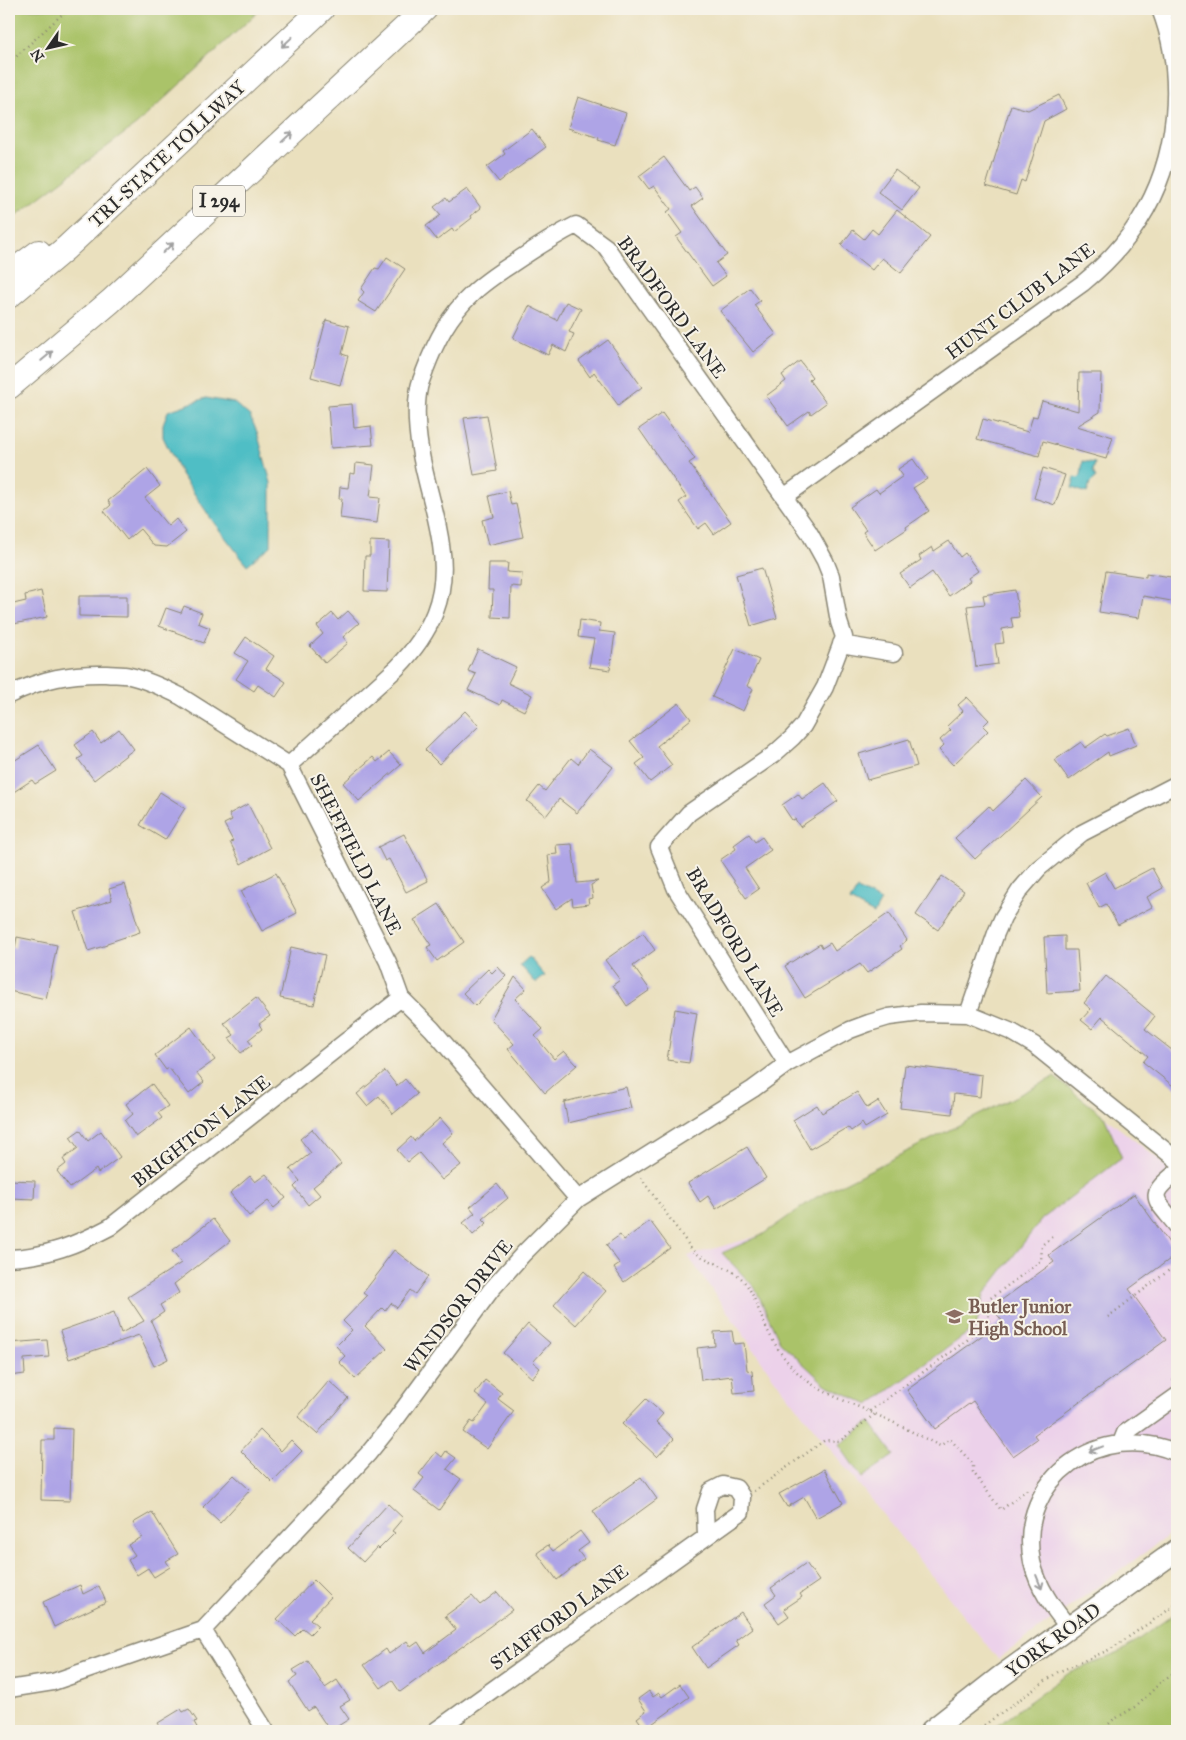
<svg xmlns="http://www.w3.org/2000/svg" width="1186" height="1740" viewBox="0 0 1186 1740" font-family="'IM FELL Great Primer',serif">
<rect width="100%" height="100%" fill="#f7f3e8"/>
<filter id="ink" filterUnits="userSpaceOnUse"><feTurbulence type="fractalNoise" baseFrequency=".02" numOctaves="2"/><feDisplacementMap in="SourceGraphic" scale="10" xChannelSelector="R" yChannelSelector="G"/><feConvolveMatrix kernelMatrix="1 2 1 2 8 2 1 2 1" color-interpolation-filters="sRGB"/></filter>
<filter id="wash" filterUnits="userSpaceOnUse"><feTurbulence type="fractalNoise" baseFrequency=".0096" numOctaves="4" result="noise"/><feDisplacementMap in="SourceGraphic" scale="20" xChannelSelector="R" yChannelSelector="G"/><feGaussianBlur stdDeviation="1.12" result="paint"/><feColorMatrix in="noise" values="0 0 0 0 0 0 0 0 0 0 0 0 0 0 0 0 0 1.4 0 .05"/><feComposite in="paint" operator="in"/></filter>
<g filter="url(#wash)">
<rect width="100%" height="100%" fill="#eae0be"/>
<!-- built -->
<path fill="#ecd1ea" d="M1054 1077 1177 1174V1529L998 1659 773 1377 688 1256 762 1235 815 1198Z"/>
<!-- green -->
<path fill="#aac369" stroke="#6a774a" d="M9 9H261L137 124 9 221Z
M1054 1077 1104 1116 1122 1158 1042 1219 984 1294 976 1327 869 1405 825 1384 780 1342 755 1288 722 1253 762 1235 815 1198Z
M870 1422 894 1455 862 1478 839 1445Z
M1177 1612V1731H989L1069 1673 1119 1653Z"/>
<!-- water -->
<path fill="#4fbec5" stroke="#3d7478" d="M206 398 234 403 250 416 257 432 271 483V546L247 565 214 523 181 474 163 437V424L168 411Z
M1083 461 1095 463 1093 471 1096 478 1090 483 1087 493 1072 488 1075 477 1078 478 1081 475Z
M857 889 881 901 874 914 850 901Z
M529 957 545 976 536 983 520 965Z"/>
<g id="blocks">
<!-- building -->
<path fill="#aea4e6" d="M1059 95 1066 109 1044 121 1025 182 1021 180 1016 195 986 186 1011 105 1028 110Z
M578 97 626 113 615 145 598 140 599 138 568 128Z
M532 129 546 147 499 182 487 167 505 154 503 151Z
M664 157 689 191 695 187 703 198 692 206 727 255 716 263 726 276 712 286 676 237 682 233 667 212 671 209 654 186 649 189 639 176Z
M895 170 919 188 902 210 878 192Z
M467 189 481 208 471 216 472 218 454 232 452 229 437 240 426 226 441 215 434 207 446 198 449 202Z
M897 210 930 237 901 273 882 258 872 270 841 245 853 230 864 239 872 229 878 234Z
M387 257 405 269 376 312 358 301 364 292 361 289 375 268 379 269Z
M750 288 760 301 754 305 776 334 753 352 720 311Z
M566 302 581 309 569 332 574 334 566 352 553 345 548 355 513 338 529 306 557 320Z
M326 320 349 326 342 354 348 356 340 385 311 377Z
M608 340 642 387 618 405 594 372 590 377 579 361Z
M800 361 812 377 809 380 826 403 811 414 809 411 788 426 766 396 786 381 782 375Z
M1079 373H1101L1100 412 1077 426 1113 437 1106 459 1043 441 1039 456 977 439 983 419 1028 432 1033 416 1037 417 1042 401 1078 411Z
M352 404 354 428 371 426 373 445 331 448 328 406Z
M662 413 695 459 689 463 731 522 714 534 706 523 698 529 679 502 686 497 639 429Z
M487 415 497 471 474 475 464 418Z
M913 459 927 479 913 488 929 511 906 527 907 529 875 550 863 532 866 530 850 507 876 489 879 493 903 476 898 469Z
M356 463 374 465 370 497 380 498 377 523 340 518 342 499H339L340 487 348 488 350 473 355 474Z
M1043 468 1065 475 1055 505 1034 498Z
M147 469 160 486 145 498 168 526 176 519 186 532 167 547 154 546 140 529 127 540 104 511 111 505 108 501Z
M508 491 511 505 516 504 523 537 488 545 482 520 494 517 489 496Z
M370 541 389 542 387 592 364 591 365 556H370Z
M949 541 960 557 965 553 978 571 968 578 970 581 949 596 932 572 910 588 900 574 921 560 919 556 932 547 934 551Z
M489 563H508L507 572 522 573 521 587 511 586 510 618 492 617 493 590H488Z
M762 568 777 618 751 626 736 575Z
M1106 571 1146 577V573L1177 578V602L1143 596 1139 618 1099 612Z
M1015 590 1019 617 1011 618 1013 627 1002 629 1004 643 995 644 998 664 976 667 967 606 985 604 983 595Z
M41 591 47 617 9 625V605L26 601 25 595Z
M79 596H127V617L79 616Z
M184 606 202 613 198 623 210 628 204 643 159 626 166 608 181 613Z
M348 611 359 623 343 637 348 643 325 663 310 646 323 634 317 626 332 613 338 620Z
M580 620 600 623 599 631 615 633 610 670 589 667 594 639 578 637Z
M246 637 274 656 266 669 286 682 276 697 258 685 254 691 236 679 248 661 235 653Z
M478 649 516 667 508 683 532 695 524 711 502 700 500 705 468 690 476 674 468 671Z
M735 649 759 660 747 686 753 689 743 711 712 697Z
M967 697 989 720 983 726 988 731 953 765 939 750 944 745 940 740 951 730 947 726 963 711 958 705Z
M679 703 691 719 657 746 672 765 650 782 636 764 644 758 630 741Z
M465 711 479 726 439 764 425 750Z
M1129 728 1136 745 1109 756 1108 752 1069 780 1055 760 1081 742 1085 748 1105 734 1107 736Z
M119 729 134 749 94 780 78 759 83 756 75 745 93 732 101 743Z
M909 739 917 766 867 780 859 754Z
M39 745 56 771 35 784 32 780 9 795V764Z
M589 749 613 767 577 813 559 799 546 816 527 801 539 786 545 791 571 758 578 764Z
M389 752 401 765 359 801 343 783 373 757 377 762Z
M1026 780 1042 797 975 859 955 838 989 806 993 811Z
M825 783 838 801 800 827 795 819 792 820 782 805 798 794 802 799Z
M160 792 185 808 165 840 140 825Z
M248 804 270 848 241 864 230 842 233 841 224 824 232 820 229 814Z
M404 834 428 881 406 892 389 859 385 861 378 847Z
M749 834 755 842 762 837 771 850 745 868 759 889 746 898 720 860 736 849 734 845Z
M572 844 577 883 598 881 591 885 593 898 588 899 589 904 573 906 572 898 556 909 542 888 551 882 548 855 557 854 556 845Z
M1152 868 1163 888 1147 897 1152 907 1118 925 1106 904 1099 908 1086 883 1105 872 1114 888Z
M276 873 297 913 262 931 241 891Z
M942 876 964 891 938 930 916 915Z
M125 884 140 932 107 943V945L88 951 75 912 112 900 109 889Z
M439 904 464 942 437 961 427 947 431 945 414 920Z
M889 913 907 940 900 946 902 949 867 973 860 964 805 998 785 966 820 944 822 948 830 943 835 951Z
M643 933 655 950 633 966 650 990 627 1006 613 985 620 980 605 960Z
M1065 936V950H1077L1080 991 1047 993 1044 937Z
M17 937 57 945 46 999 9 991V947L15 948Z
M291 947 325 955 314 1005 280 998Z
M498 967 506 976 475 1006 463 993 488 969 492 973Z
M1106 976 1155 1016 1145 1029 1177 1054V1089L1143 1062 1148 1056 1102 1017 1092 1029 1081 1020 1091 1009 1084 1003Z
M515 977 526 989 515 999 543 1029 535 1036 554 1059 564 1051 577 1065 545 1093 508 1049 514 1044 491 1019Z
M256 998 270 1016 259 1024 262 1029 248 1040 252 1045 241 1053 229 1038 234 1035 224 1023Z
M675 1009 697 1013 689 1063 667 1060Z
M191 1027 215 1060 197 1073 204 1082 189 1094 169 1068 166 1070 155 1055Z
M905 1065 982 1075 980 1097 954 1094 952 1114 900 1108Z
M385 1071 397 1086 405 1079 417 1094 393 1114 379 1096 367 1106 357 1094Z
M152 1084 168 1106 158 1113 162 1118 136 1137 125 1121 133 1114 126 1104Z
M626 1087 631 1108 568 1123 564 1102Z
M857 1092 867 1108 878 1101 887 1115 865 1128 862 1123 851 1131 848 1127 810 1149 793 1120 817 1105 822 1113Z
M440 1118 453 1133 442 1143 461 1165 442 1180 419 1153 408 1162 397 1150 411 1137 414 1141Z
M312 1129 341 1164 313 1187 320 1195 308 1205 294 1187 300 1181 290 1169 311 1153 300 1139Z
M80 1130 88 1141 101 1131 120 1157 98 1173 96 1169 70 1188 57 1171 66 1164 63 1159 78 1148 70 1137Z
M747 1147 766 1178 716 1209 708 1196 700 1202 688 1183Z
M266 1174 286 1198 274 1208 268 1201 249 1216 230 1193 250 1176 255 1182Z
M9 1180 35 1181 34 1199 9 1198Z
M497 1184 508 1198 483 1219 487 1223 473 1235 463 1223 475 1213 470 1207Z
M1134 1194 1177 1254 1129 1289 1166 1340 1034 1435 1037 1439 1013 1456 973 1401 935 1429 907 1390 1002 1321 992 1307 1054 1262 1049 1255Z
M213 1219 230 1241 174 1284 179 1293 160 1305 164 1312 151 1321 168 1359 154 1366 139 1335 69 1359 60 1331 114 1312 121 1333 144 1321 128 1297 181 1263 172 1251Z
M650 1221 670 1248 624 1282 614 1268 620 1264 606 1245 620 1235 624 1240Z
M394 1250 428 1276 415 1294 410 1290 397 1308 391 1303 385 1311 382 1308 365 1326 387 1349 355 1379 339 1362 345 1356 336 1346 352 1330 343 1321 367 1296 363 1293 383 1267 382 1266Z
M584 1271 606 1291 576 1325 554 1305Z
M528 1324 550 1343 533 1362 540 1368 532 1378 503 1353Z
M732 1331 734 1344 744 1343 747 1370 752 1371 754 1391 734 1393 732 1376 701 1380 697 1348 715 1346 714 1332Z
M47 1340 49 1357 24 1359 25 1374 9 1376V1343Z
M485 1380 502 1393 498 1399 514 1411 487 1449 463 1432 471 1421 474 1423 488 1404 475 1394Z
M329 1381 348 1398 317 1434 298 1417Z
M646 1399 663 1414 656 1422 674 1439 657 1457 622 1424Z
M54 1428 72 1429 70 1501 41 1500 42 1440H54Z
M260 1430 281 1451 291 1440 302 1451 272 1482 241 1451Z
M446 1451 456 1458 447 1469 461 1479 439 1510 414 1491 424 1478 419 1474 436 1452 442 1457Z
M824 1469 843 1503 816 1518 804 1497 787 1507 779 1494Z
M234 1475 250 1490 220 1523 203 1507Z
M641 1477 657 1499 609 1534 593 1511Z
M388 1504 403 1518 392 1531 395 1533 379 1549 377 1547 363 1562 348 1548Z
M152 1512 178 1554 166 1561 170 1567 154 1577 148 1568 137 1575 128 1560 135 1555 128 1545 142 1537 133 1523Z
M580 1531 589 1543 578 1551 584 1559 557 1580 537 1553 548 1545 553 1551Z
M806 1563 819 1581 800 1594 802 1597 784 1609 789 1616 779 1623 765 1603 776 1595 771 1588Z
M314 1580 331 1597 310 1619 318 1626 310 1634 303 1628 295 1636 277 1619Z
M80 1585 83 1594 99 1586 106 1602 54 1627 43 1602Z
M497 1592 512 1610 400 1692 392 1680 381 1688 364 1665 386 1649 389 1654 407 1641 411 1647 418 1642 425 1653 456 1630 445 1616 472 1596 480 1605Z
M741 1612 752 1628 736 1640 739 1645 706 1668 692 1647Z
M308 1661 325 1688 337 1680 350 1700 340 1706 349 1719 330 1731 314 1707 308 1711 289 1682 297 1676 293 1670Z
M680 1684 689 1697 645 1729 637 1718 646 1711 638 1699 649 1691 653 1697 659 1693 662 1697Z
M181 1709 183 1712 189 1709 197 1721 194 1722 199 1731H163L158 1723Z"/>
</g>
</g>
<g filter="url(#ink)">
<use href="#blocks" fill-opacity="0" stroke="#8a8674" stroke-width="1"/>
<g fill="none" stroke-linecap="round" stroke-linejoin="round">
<defs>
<path id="minor" d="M784 497 1083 283C1105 265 1124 245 1139 221 1178 160 1186 76 1160 9
M841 644 894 653
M9 695C42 679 70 673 106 674 114 675 122 674 130 676 147 680 164 688 180 696L289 765 388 962 401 998 432 1029 578 1199
M289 765 397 668C431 633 449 596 441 545 437 513 425 481 420 449 417 430 415 407 419 388 420 382 423 376 425 370 436 341 449 315 472 294 484 282 498 273 512 264 534 249 552 237 576 225L606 247 809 532 825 561 831 576 839 622 844 637 825 687 803 726 792 738 773 755 689 813 659 847 676 889 787 1064
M968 1014 996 933 1003 917 1020 890 1039 868 1082 833 1177 784
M1177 1172C1145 1197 1155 1198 1177 1226
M9 1258C46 1257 78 1244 110 1227L401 998
M1121 1443 1125 1433 1177 1396
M1069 1628C1053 1608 1038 1588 1032 1562 1016 1478 1102 1419 1177 1453
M203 1630 266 1731
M9 1689 53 1682 203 1630 368 1454 396 1419 491 1290 524 1253 578 1199 753 1089 787 1064 850 1030 869 1023 889 1017 921 1013 968 1014 1012 1032 1034 1045 1177 1160
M435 1731 741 1512 742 1497 736 1488 723 1485 711 1491 705 1509 706 1535"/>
<path id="major" d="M931 1731 1000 1677 1177 1550"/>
<path id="highway" d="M9 274 39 252
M9 296 66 248 322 9
M9 387 111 301 425 9"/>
</defs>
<!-- minor casing -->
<use href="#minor" stroke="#8a8674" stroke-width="19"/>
<!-- major casing -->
<use href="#major" stroke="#8a8674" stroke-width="24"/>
<!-- highway casing -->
<use href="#highway" stroke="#8a8674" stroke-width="26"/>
<!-- path -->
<path stroke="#8a8674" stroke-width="2.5" stroke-dasharray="1 4" stroke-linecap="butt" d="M9 63 68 9
M641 1178 693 1251C708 1262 729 1266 742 1279 752 1290 756 1303 761 1316 770 1337 781 1357 798 1373 818 1392 844 1400 868 1411 892 1421 916 1434 940 1446L950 1439 973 1464V1472L1001 1510 1029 1488
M1108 1317 1176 1265 1177 1267
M1173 1381 1177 1374
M870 1411 989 1324 988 1300 1041 1261 1042 1245 1053 1236
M754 1491 825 1440 840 1441 875 1414
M976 1731 1058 1672 1111 1649 1177 1604
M1102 1731 1113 1720 1138 1705 1160 1683 1177 1670"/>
<!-- minor -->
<use href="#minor" stroke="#fff" stroke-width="16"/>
<!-- major -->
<use href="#major" stroke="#fff" stroke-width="21"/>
<!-- highway -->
<use href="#highway" stroke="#fff" stroke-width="24"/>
</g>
<!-- one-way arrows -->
<defs><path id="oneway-shaft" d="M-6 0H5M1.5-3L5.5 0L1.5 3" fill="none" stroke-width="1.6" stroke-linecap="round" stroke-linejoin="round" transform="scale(1.25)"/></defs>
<g stroke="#a0a0a0">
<use href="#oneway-shaft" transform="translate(287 42) rotate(137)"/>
<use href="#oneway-shaft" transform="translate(287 137) rotate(-43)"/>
<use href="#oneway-shaft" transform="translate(168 248) rotate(-43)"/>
<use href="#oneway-shaft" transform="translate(47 356) rotate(-40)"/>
<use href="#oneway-shaft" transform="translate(1096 1449) rotate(159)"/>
<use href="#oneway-shaft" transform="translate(1039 1582) rotate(68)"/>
</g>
</g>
<!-- icons -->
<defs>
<symbol id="school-bare" viewBox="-9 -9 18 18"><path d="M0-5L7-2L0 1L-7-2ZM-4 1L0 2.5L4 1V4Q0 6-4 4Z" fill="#8d6e63" stroke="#f7f3e8" stroke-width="2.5" paint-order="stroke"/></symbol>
</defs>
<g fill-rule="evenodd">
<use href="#school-bare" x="942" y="1304" width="25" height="25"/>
</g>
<g text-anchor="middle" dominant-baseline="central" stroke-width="4" stroke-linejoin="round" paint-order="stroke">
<!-- shield labels -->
<rect fill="#f7f3e8" stroke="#686764" stroke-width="1" x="193" y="185.5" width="52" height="31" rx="4"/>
<g font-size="18" font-weight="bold" fill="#2b2b2b">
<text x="219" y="201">I 294</text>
</g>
<!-- street labels -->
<g font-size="19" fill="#2b2b2b" stroke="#f7f3e8">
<text transform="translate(167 154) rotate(-43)">TRI-STATE TOLLWAY</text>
<text transform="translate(1020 301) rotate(-37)">HUNT CLUB LANE</text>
<text transform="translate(672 307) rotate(54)">BRADFORD LANE</text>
<text transform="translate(356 854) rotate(63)">SHEFFIELD LANE</text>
<text transform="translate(735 942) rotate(59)">BRADFORD LANE</text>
<text transform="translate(201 1131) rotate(-38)">BRIGHTON LANE</text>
<text transform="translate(458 1306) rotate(-52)">WINDSOR DRIVE</text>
<text transform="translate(559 1617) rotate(-36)">STAFFORD LANE</text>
<text transform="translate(1053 1640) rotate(-36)">YORK ROAD</text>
</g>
<!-- education labels -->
<g font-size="19" font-weight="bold" fill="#785e54" stroke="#f7f3e8" text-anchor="start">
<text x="968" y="1306">Butler Junior<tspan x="968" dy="22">High School</tspan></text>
</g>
</g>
<!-- margin -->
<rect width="1186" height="1740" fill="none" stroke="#f7f3e8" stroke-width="30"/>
<!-- north arrow -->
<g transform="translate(48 48) rotate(236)" stroke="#f7f3e8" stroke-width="4" paint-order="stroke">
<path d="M0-4L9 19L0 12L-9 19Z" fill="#2b2b2b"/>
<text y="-8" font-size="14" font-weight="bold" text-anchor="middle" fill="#2b2b2b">N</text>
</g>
</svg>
